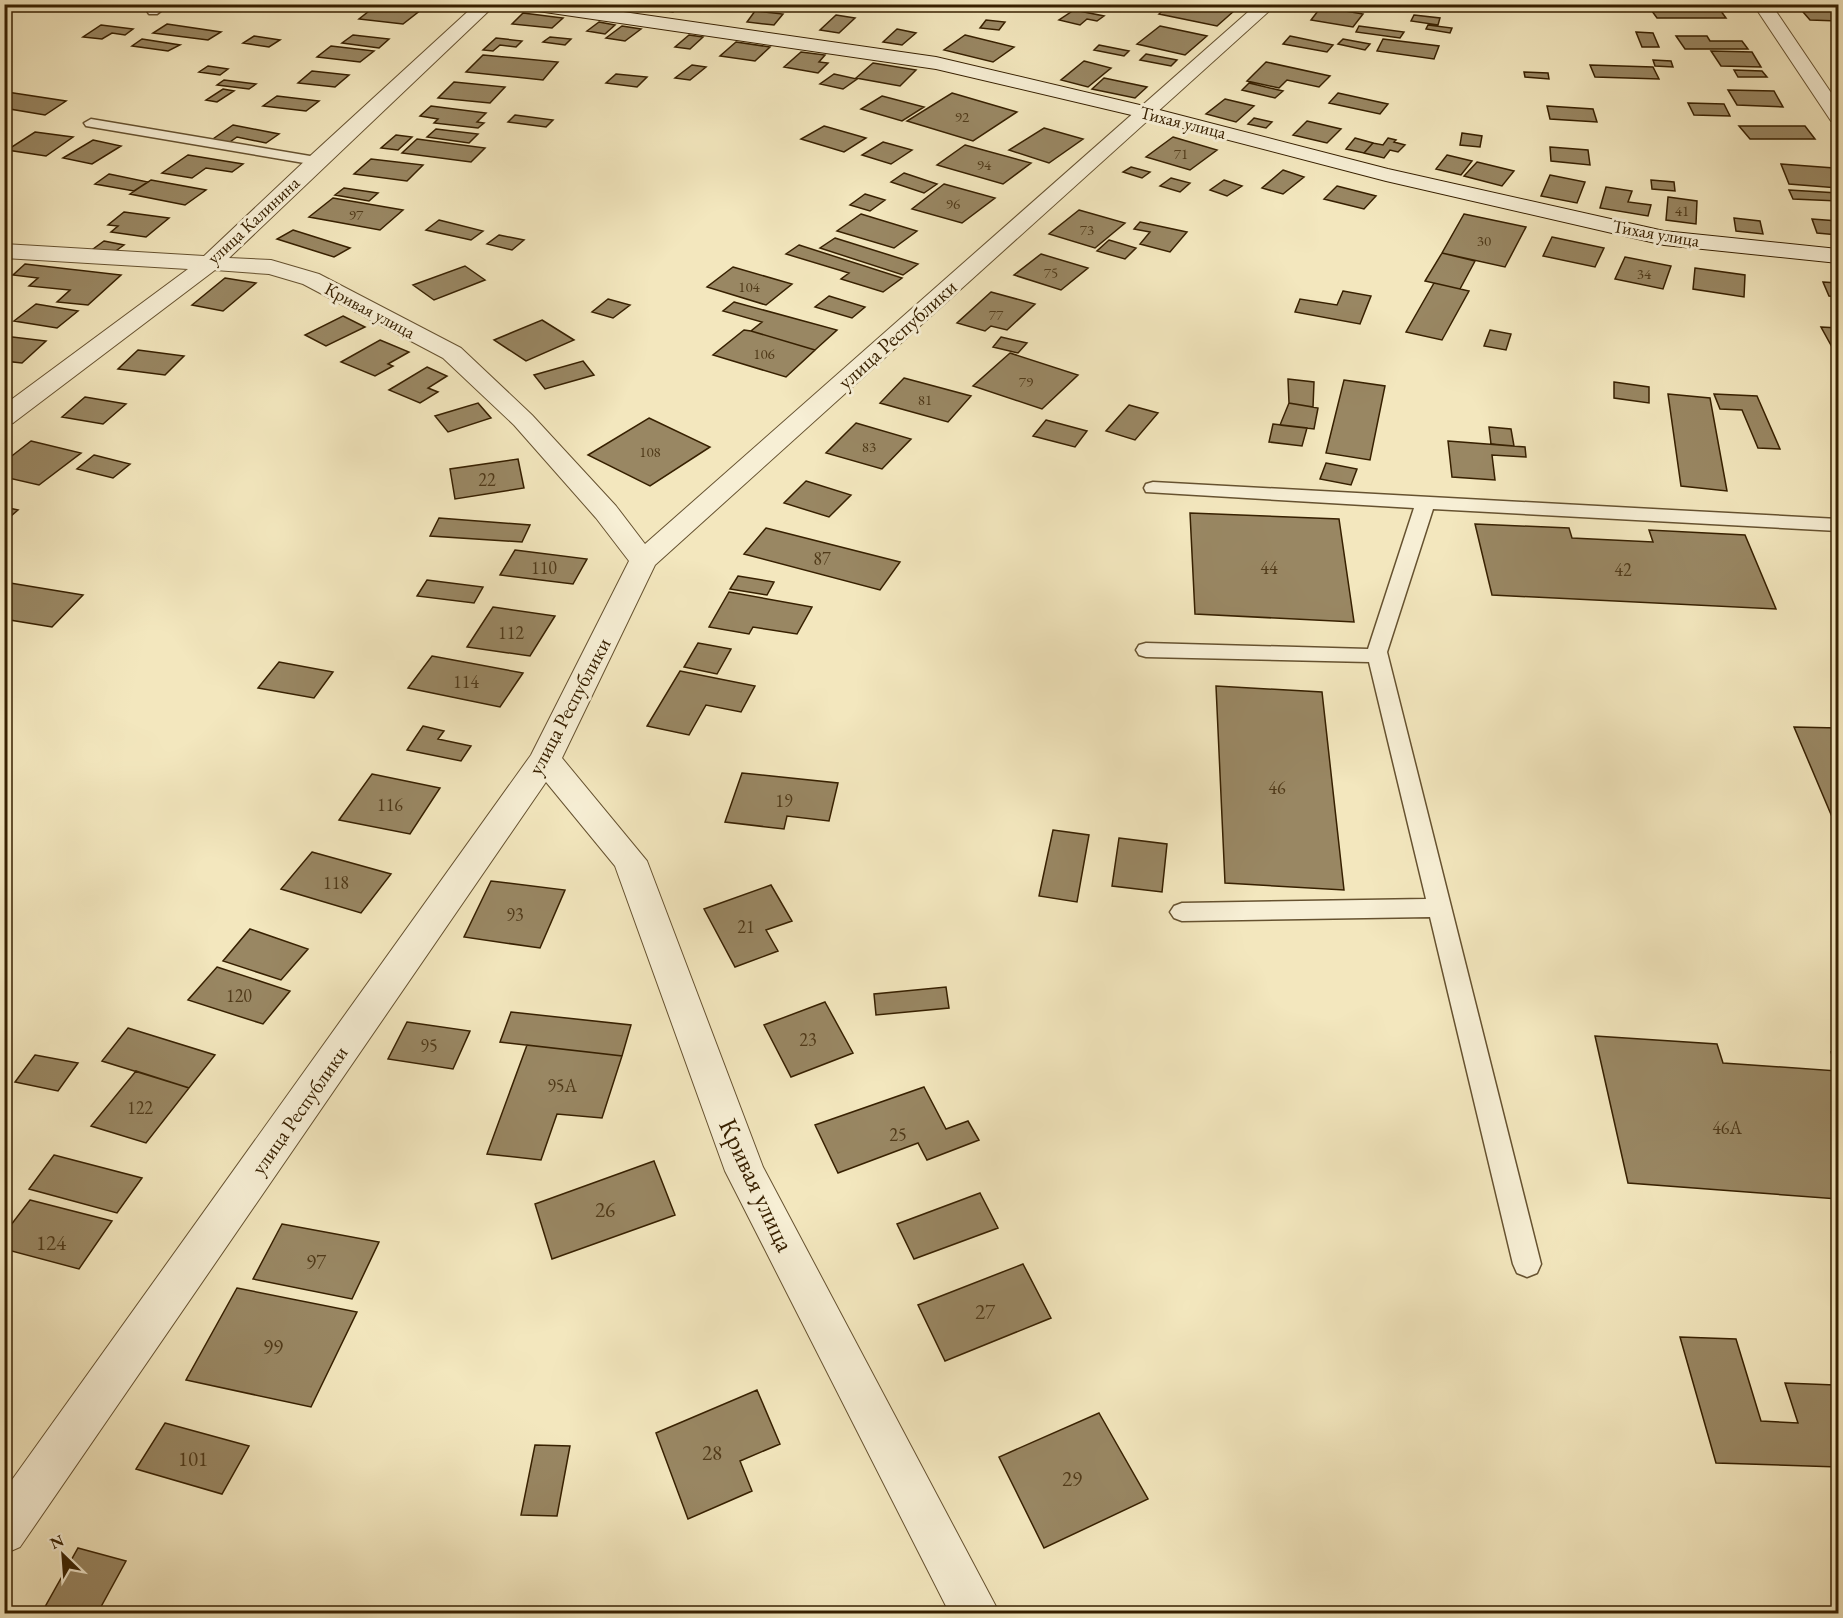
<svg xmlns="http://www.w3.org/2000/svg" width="1843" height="1618" viewBox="0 0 1843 1618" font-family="'EB Garamond',serif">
<rect width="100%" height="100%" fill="#f3e7be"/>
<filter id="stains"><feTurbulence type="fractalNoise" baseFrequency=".00333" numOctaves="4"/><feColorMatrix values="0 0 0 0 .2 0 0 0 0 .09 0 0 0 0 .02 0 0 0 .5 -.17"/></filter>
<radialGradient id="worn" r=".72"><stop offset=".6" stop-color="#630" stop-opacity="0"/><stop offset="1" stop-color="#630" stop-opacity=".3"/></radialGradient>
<!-- building -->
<path fill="#998763" stroke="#372000" stroke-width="1.5" d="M378 4H411L426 6 403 24 359 19Z
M660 4H683L673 12 654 9Z
M1185 4H1205L1234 11 1217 26 1159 14 1168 6 1180 9Z
M1797 5H1838V21L1810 20Z
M1321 7 1363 14 1353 27 1311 20Z
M1649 7H1718L1726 18H1657Z
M1074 10 1104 16 1097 21 1087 19 1080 25 1059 20Z
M755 11 783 14 774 25 747 22Z
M523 13 563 18 552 28 512 24Z
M836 15 855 18 839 33 820 30Z
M1414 15 1440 18 1438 25 1411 21Z
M986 20 1005 22 999 30 980 28Z
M599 22 615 25 605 34 587 31Z
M167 24 221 32 208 40 153 33Z
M101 25 133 29 125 35 112 33 102 39 83 37Z
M1428 25 1452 28 1450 33 1426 29Z
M622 26 641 29 625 41 606 38Z
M1160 26 1207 36 1185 55 1137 44Z
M1359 26 1404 32 1400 38 1356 32Z
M897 29 916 33 902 45 883 42Z
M1636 32 1653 33 1659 47H1642Z
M353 35 389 39 379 48 342 43Z
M689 35 703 37 690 49 675 47Z
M965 35 1014 47 993 62 944 50Z
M254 36 280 40 269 47 243 43Z
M1290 36 1333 45 1327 52 1283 44Z
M1676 36H1707L1710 41H1742L1748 49H1685Z
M550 37 571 39 565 45 543 42Z
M496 38 522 41 516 47 500 45 493 51 483 50Z
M142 39 180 45 168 51 132 46Z
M1343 39 1370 44 1365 50 1338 44Z
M1383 39 1439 46 1434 59 1377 51Z
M736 42 770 47 755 61 720 56Z
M1099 45 1129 51 1124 56 1094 50Z
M331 46 374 51 360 62 317 57Z
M1711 51 1752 52 1761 67 1721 66Z
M801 52 825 55 819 62 828 63 818 73 784 67Z
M1146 54 1177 60 1171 66 1140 60Z
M483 55 558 62 543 80 466 72Z
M1653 60 1671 61 1673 67 1655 66Z
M1084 61 1111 68 1088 87 1061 80Z
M1266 62 1330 76 1319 87 1287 80 1279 88 1247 81Z
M873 63 916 70 900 86 856 78Z
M692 65 706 67 690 80 675 78Z
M1590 65 1653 67 1659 79 1595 77Z
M208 66 228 69 220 75 199 72Z
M1734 70 1762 71 1767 77H1738Z
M312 71 349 75 335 87 298 83Z
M1524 72 1548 73 1549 79 1525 77Z
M616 74 647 77 637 87 606 83Z
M834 74 857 79 843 89 820 84Z
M1104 78 1147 87 1135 98 1092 89Z
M224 80 256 84 249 89 217 85Z
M454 82 505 87 490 103 438 98Z
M1249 83 1283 91 1275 98 1242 90Z
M223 89 234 91 217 102 206 100Z
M1728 90 1774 91 1783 107 1737 105Z
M7 92 66 101 45 115 4 108V94Z
M952 93 1017 112 973 141 907 121Z
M1338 93 1388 104 1380 114 1329 103Z
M277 96 319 101 306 111 263 106Z
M882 96 924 107 902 121 861 109Z
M1225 99 1254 106 1236 122 1206 114Z
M1688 103 1724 104 1730 116 1694 115Z
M431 106 486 113 477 122 484 123 478 128 434 123 438 119 420 116Z
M1547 106 1593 109 1597 122 1550 119Z
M515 115 553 120 546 127 508 122Z
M1254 118 1272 122 1266 128 1248 124Z
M1307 121 1341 129 1327 143 1293 135Z
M233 125 279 134 266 143 237 137 227 144 210 141Z
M824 126 866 138 844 152 801 139Z
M1739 126H1805L1815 139H1750Z
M1044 128 1083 139 1049 163 1009 150Z
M436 129 478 134 469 143 427 137Z
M35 132 73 137 46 156 7 150Z
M1462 133 1482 136 1480 147 1460 145Z
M396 135 412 137 398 150 381 148Z
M1173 137 1217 150 1190 170 1146 157Z
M1355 138 1373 143 1364 153 1346 149Z
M1388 138 1396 140 1394 142 1405 145 1398 152 1390 150 1384 158 1364 153 1373 143 1383 145Z
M417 139 485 148 471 162 402 153Z
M93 140 121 146 92 164 63 158Z
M883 142 912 150 891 164 862 155Z
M965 145 1031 163 1003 184 937 165Z
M1550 147 1588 150 1590 165 1551 161Z
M188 155 243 164 232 172 206 168 192 178 162 173Z
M1447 155 1472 161 1461 175 1436 169Z
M371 159 423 165 407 181 354 174Z
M1477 162 1514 171 1502 186 1464 176Z
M1781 164 1834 168 1838 179V188L1789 184Z
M1131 167 1150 172 1142 178 1123 172Z
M1283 170 1304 177 1283 194 1262 188Z
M904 173 937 184 924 193 891 182Z
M109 174 148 182 134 191 95 184Z
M1550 175 1585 182 1577 203 1541 196Z
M1171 178 1190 183 1180 192 1160 186Z
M151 180 206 190 185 205 130 194Z
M1224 180 1242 186 1227 196 1210 190Z
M1651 180 1674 182 1675 191 1652 189Z
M944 184 995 198 962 223 912 209Z
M1337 186 1376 196 1364 209 1324 199Z
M1606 187 1632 191 1628 202 1651 205 1648 216 1600 208Z
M344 188 378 193 369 201 335 195Z
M1789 190 1838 193V201L1793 199Z
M865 194 885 200 870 211 850 205Z
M1668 197 1697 201 1696 224 1666 220Z
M333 198 403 210 380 230 309 217Z
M1079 210 1125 223 1095 248 1049 234Z
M124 212 169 218 146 237 111 232 118 226 108 225Z
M861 214 917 231 894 248 837 231Z
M1464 214 1526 227 1505 267 1442 253Z
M1734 218 1760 221 1763 234 1736 231Z
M1812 219 1838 221V235L1817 233Z
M439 220 483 231 471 240 426 230Z
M1140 222 1187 232 1170 252 1140 244 1150 232 1134 229Z
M293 230 350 248 334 257 277 239Z
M499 235 524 240 512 250 487 244Z
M1552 237 1604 248 1595 267 1543 256Z
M835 238 918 264 903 275 820 248Z
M1109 240 1136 248 1125 259 1097 251Z
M104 241 124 245 110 255 89 252Z
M799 245 902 278 883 292 841 279 849 273 786 254Z
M1442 253 1475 261 1460 289 1425 281Z
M1041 254 1088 268 1061 290 1014 275Z
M1625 257 1671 266 1663 289 1615 279Z
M25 264 121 275 88 305 57 302 70 290 29 286 38 278 13 275Z
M465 266 485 280 434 300 413 285Z
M733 267 792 284 766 305 707 287Z
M1695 268 1745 275 1744 297 1693 289Z
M225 278 256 283 223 311 192 305Z
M1823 282 1838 283V297L1829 296Z
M1434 283 1469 291 1442 340 1406 332Z
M1343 291 1371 296 1360 324 1295 312 1300 299 1337 305Z
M991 292 1035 304 1007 330 991 326 985 331 957 323Z
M829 296 865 307 852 318 815 307Z
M608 299 630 305 613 318 592 312Z
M734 302 837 330 815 350 751 331 762 322 723 311Z
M36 304 78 311 57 328 14 321Z
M343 316 365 327 326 346 305 335Z
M542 320 574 340 526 361 494 340Z
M1821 327 1838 328V347H1832Z
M744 330 751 331 815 350 786 377 713 355Z
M1490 330 1511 334 1506 350 1484 346Z
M4 336 46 341 22 363 4 361Z
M1001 337 1027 343 1018 353 993 347Z
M380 340 409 352 388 364 393 366 375 376 341 362Z
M138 350 184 356 165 375 118 369Z
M1010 353 1078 375 1042 409 973 386Z
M583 361 594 375 545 389 534 375Z
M427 367 447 376 428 388 438 392 420 403 389 390Z
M904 378 971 396 948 422 880 403Z
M1288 379 1314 382 1313 407 1289 403Z
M1344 380 1385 386 1370 460 1326 453Z
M1614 382 1649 387V403L1614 398Z
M1668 394 1710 398 1727 491 1681 486Z
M1714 394 1757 396 1780 449 1758 448 1742 410 1720 409Z
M85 397 126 404 103 424 62 417Z
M478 403 491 418 448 432 435 416Z
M1289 403 1318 408 1314 429 1280 425Z
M1129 405 1158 413 1135 440 1106 431Z
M649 418 710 447 650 486 588 455Z
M1046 420 1087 431 1075 447 1033 436Z
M856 423 911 439 882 469 826 453Z
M1273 424 1307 428 1302 446 1269 442Z
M1489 427 1511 429 1514 446 1491 444Z
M31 441 81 453 39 485 4 477V462Z
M1448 441 1525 447 1526 457 1492 455 1495 480 1452 477Z
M94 455 130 464 113 478 77 469Z
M518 459 524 488 455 499 450 469Z
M1326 463 1357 469 1351 485 1320 479Z
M806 481 851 495 829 517 784 503Z
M4 507 18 510 4 522Z
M1190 513 1339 519 1354 622 1195 614Z
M439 518 530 525 522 542 430 536Z
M1475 524 1569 528 1572 538 1653 542 1649 530 1745 535 1776 609 1492 595Z
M766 528 900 562 880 590 744 554Z
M515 550 587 559 573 584 500 575Z
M738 576 774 582 767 595 730 589Z
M427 580 483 587 474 603 417 596Z
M4 582 83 595 52 627 4 619Z
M729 592 812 607 797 634 753 627 749 634 709 627Z
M493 607 555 616 530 656 467 647Z
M698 643 731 649 717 674 684 667Z
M432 656 523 673 500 707 408 688Z
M279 662 333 672 314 698 258 688Z
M680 671 755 686 741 712 706 705 689 735 647 726Z
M1216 686 1322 692 1344 890 1225 883Z
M423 726 444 731 438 739 471 746 461 761 407 750Z
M1794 727 1838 728V831Z
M742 773 838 783 829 821 787 816 784 829 725 822Z
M372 774 440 788 410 834 339 820Z
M1053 830 1089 835 1077 902 1039 896Z
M1119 838 1167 844 1162 892 1112 886Z
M312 852 391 874 361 913 281 889Z
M491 881 565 890 540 948 464 937Z
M771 885 792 921 766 930 778 951 735 967 704 909Z
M250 929 308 949 281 980 223 961Z
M217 967 290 991 263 1024 188 1000Z
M946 987 949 1008 876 1015 874 994Z
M825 1002 853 1053 791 1077 764 1025Z
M511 1012 631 1025 622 1056 500 1042Z
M407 1022 470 1031 453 1069 388 1059Z
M128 1028 215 1055 189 1088 102 1061Z
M1595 1036 1717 1044 1723 1063 1837 1071 1831 1052H1838V1199L1628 1183Z
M527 1045 622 1056 602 1118 557 1114 541 1160 487 1154Z
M35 1055 78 1063 58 1091 15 1082Z
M136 1071 189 1088 146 1143 91 1126Z
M924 1087 946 1129 968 1121 979 1140 927 1160 918 1143 838 1173 815 1125Z
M54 1155 142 1178 117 1213 29 1189Z
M654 1161 675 1215 552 1259 535 1204Z
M980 1193 998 1228 914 1259 897 1224Z
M30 1200 112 1221 79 1269 4 1249V1234Z
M282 1224 379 1242 352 1299 253 1279Z
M1023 1264 1051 1318 945 1361 918 1305Z
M237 1288 357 1312 311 1407 186 1380Z
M1680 1337 1736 1339 1761 1421 1798 1423 1785 1383 1835 1385 1838 1396V1467L1716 1463Z
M757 1390 780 1444 740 1461 752 1491 688 1519 656 1433Z
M1099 1413 1148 1499 1044 1548 999 1457Z
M165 1423 249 1446 222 1494 136 1469Z
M535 1445 570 1446 557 1516 521 1515Z
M78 1548 126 1561 97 1614H41Z"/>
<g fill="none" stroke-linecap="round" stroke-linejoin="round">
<defs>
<path id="lane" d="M155 4H170L157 14H149L147 11Z
M91 119 316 157 323 161 316 165 86 126 84 123Z
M1153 482 1838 519V531L1433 509 1387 652 1541 1264 1537 1273 1527 1277 1517 1273 1513 1264 1430 917 1182 921 1174 918 1170 912 1174 906 1182 903 1426 899 1369 662 1146 657 1139 655 1136 650 1139 645 1146 643 1368 649 1414 508 1146 492 1144 488 1146 484Z"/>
<path id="street" d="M476 4H496L229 258 271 260 319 274 461 348 532 415 616 506 645 544 1257 4H1277L655 565 562 758 647 861 763 1167 1000 1614H950L725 1171 615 866 546 782 20 1547 4 1554V1491L531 755 629 561 596 518 514 425 443 358 303 284 269 274 215 270 13 423 4 426V405L188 269 4 258V244L204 256 309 157Z
M1753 4H1771L1838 103V123L1831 121Z"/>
<path id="secondary" d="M515 4H568L936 57 1144 106 1388 169 1664 231 1838 249V263L1664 245 1386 181 1140 117 936 69 524 9Z"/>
</defs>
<!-- lane casing -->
<use href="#lane" stroke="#665230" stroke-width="3"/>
<!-- street casing -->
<use href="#street" stroke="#665230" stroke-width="2"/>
<!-- secondary casing -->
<use href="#secondary" stroke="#372000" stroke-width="2"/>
<!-- lane -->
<use href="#lane" fill="#f7efd5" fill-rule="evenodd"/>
<!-- street -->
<use href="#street" fill="#f7efd5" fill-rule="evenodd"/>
<!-- secondary -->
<use href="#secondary" fill="#f7efd5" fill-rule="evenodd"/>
</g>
<g text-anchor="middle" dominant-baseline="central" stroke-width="6" stroke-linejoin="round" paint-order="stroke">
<!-- far-number labels -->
<g font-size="15" fill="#503a19">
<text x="962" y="116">92</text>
<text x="1181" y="153">71</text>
<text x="984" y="164">94</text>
<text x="953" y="203">96</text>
<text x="1682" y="210">41</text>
<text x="356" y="214">97</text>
<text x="1087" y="229">73</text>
<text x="1484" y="240">30</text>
<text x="1051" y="272">75</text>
<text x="1644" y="273">34</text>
<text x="749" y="286">104</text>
<text x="996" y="314">77</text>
<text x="764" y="353">106</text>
<text x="1026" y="381">79</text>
<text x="925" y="399">81</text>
<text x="869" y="446">83</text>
<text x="650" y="451">108</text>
</g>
<!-- far-street labels -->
<g font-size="18" fill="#372000" stroke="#f7efd5">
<text transform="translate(1183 122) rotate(14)">Тихая улица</text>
<text transform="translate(253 220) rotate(-43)">улица Калинина</text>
<text transform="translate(1656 233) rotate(10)">Тихая улица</text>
<text transform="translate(370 310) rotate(28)">Кривая улица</text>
</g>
<!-- number labels -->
<g font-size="18" fill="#503a19">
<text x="487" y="479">22</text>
<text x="822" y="558">87</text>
<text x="544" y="567">110</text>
<text x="1269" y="567">44</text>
<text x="1623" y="569">42</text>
<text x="511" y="632">112</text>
<text x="466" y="681">114</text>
<text x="1277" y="787">46</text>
<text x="784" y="800">19</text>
<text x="390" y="804">116</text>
<text x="336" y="882">118</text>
<text x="515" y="914">93</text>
<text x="746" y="926">21</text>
<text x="239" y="995">120</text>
<text x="808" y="1039">23</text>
<text x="429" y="1045">95</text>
<text x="562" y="1085">95А</text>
<text x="140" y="1107">122</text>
<text x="1727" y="1127">46А</text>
<text x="898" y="1134">25</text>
</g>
<!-- street labels -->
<g font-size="21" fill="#372000" stroke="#f7efd5">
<text transform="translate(897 334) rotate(-42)">улица Республики</text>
<text transform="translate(569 706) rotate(-62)">улица Республики</text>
<text transform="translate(299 1110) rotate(-55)">улица Республики</text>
</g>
<!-- near-number labels -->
<g font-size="21" fill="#503a19">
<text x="605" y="1209">26</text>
<text x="51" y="1242">124</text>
<text x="316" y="1261">97</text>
<text x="985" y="1311">27</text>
<text x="273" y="1346">99</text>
<text x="712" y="1452">28</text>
<text x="193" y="1458">101</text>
<text x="1072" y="1478">29</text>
</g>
<!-- near-street labels -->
<g font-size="26" fill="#372000" stroke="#f7efd5">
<text transform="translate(757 1185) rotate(65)">Кривая улица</text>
</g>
</g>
<!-- margin -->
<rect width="1843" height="1618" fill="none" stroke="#f3e7be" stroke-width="24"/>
<rect x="6" y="6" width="1831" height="1606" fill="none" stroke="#372000" stroke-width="3"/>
<rect x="12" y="12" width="1819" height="1594" fill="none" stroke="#372000" stroke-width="1.5"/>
<!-- north arrow -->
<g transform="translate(63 1555) rotate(335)" stroke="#f7efd5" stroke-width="4.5" paint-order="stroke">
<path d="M0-4.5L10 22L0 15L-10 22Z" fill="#372000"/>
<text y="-9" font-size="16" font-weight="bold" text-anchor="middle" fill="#372000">N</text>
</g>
<rect width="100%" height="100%" filter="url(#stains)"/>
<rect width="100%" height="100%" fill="url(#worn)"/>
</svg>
